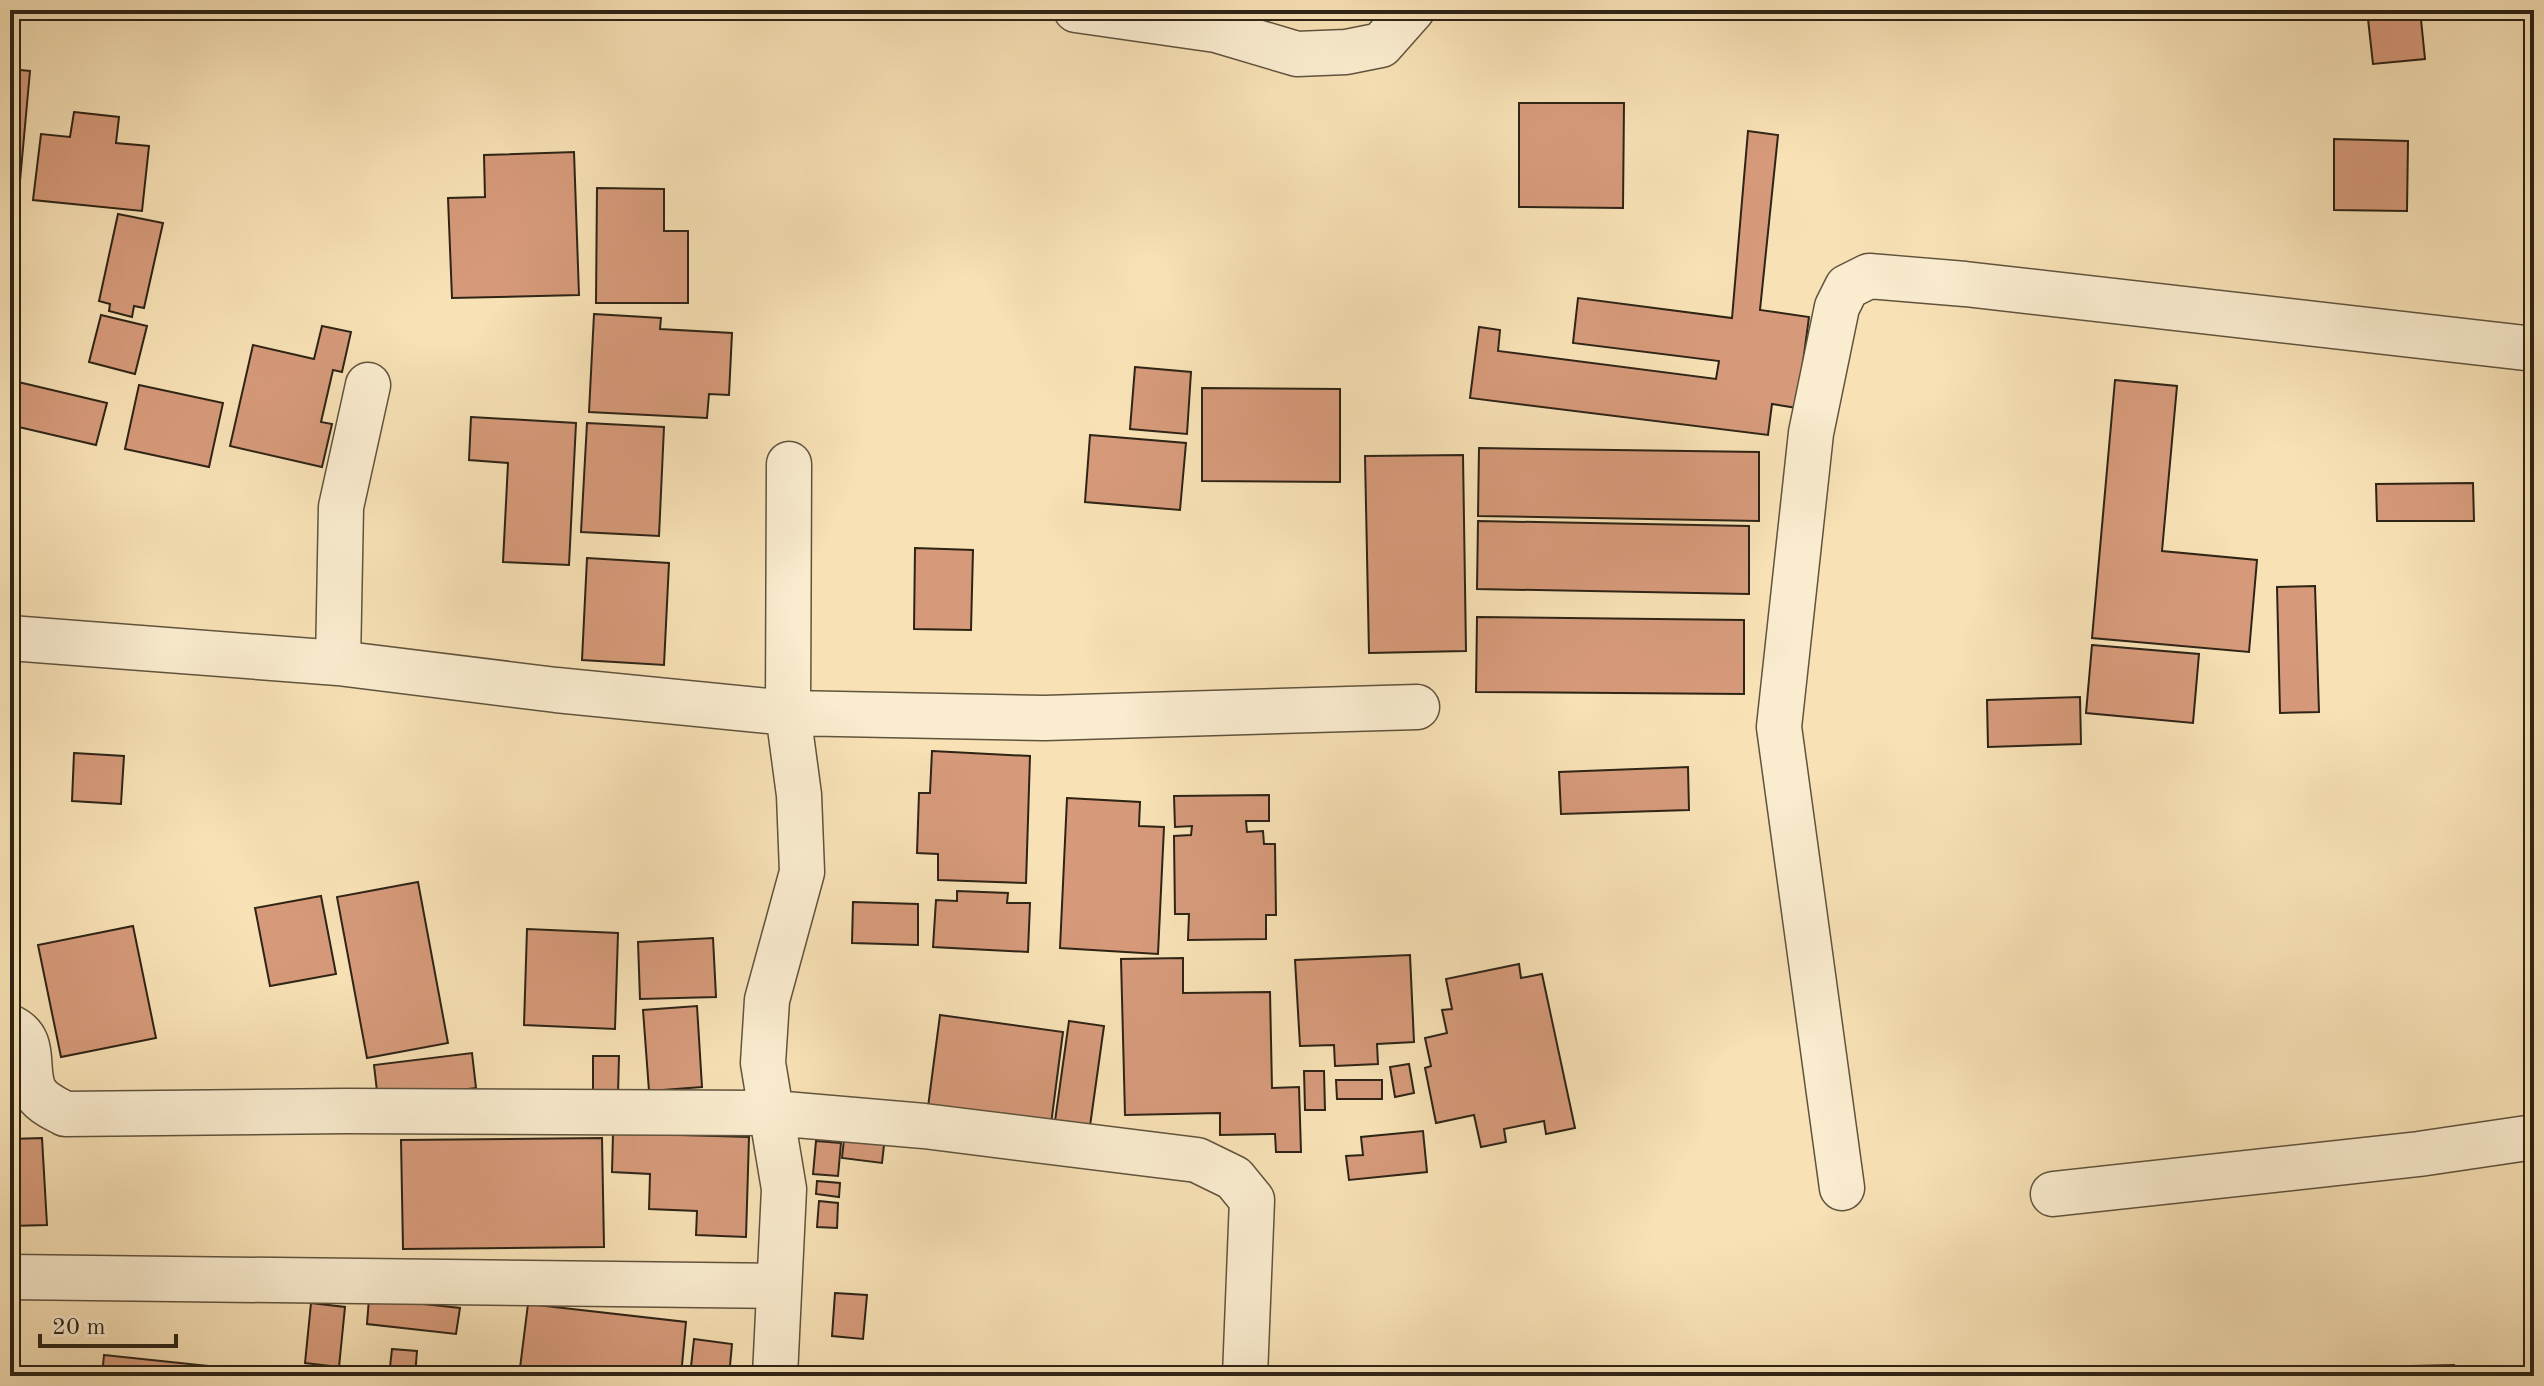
<svg xmlns="http://www.w3.org/2000/svg" width="2544" height="1386" viewBox="0 0 2544 1386" font-family="'Old Standard TT',serif">
<rect width="100%" height="100%" fill="#f7e1b5"/>
<filter id="stains"><feTurbulence type="fractalNoise" baseFrequency=".0025" numOctaves="4"/><feColorMatrix values="0 0 0 0 .2 0 0 0 0 .09 0 0 0 0 .02 0 0 0 .5 -.17"/></filter>
<radialGradient id="worn" r=".72"><stop offset=".6" stop-color="#630" stop-opacity="0"/><stop offset="1" stop-color="#630" stop-opacity=".3"/></radialGradient>
<!-- building -->
<path fill="#d69a7a" stroke="#2e2416" stroke-width="2" d="M2367 10H2420L2425 59 2373 64Z
M10 69 30 71 20 181 10 180Z
M1519 103H1624L1623 208 1519 207Z
M74 112 119 117 116 143 149 146 142 211 33 200 41 134 70 137Z
M1748 131 1778 135 1760 310 1809 317 1797 408 1772 404 1768 435 1470 398 1479 327 1500 330 1498 351 1716 379 1719 361 1573 343 1578 298 1732 318Z
M2334 139 2408 141 2407 211 2334 210Z
M574 152 579 295 452 298 448 198 485 197 484 155Z
M10 188H16L13 216H10Z
M597 188 664 189V231H688V303H596Z
M118 214 163 223 144 308 134 306 132 317 109 311 110 304 99 301Z
M594 314 661 318 660 329 732 333 729 395 709 394 707 418 589 412Z
M101 315 147 326 135 374 89 362Z
M322 326 351 332 342 372 333 370 321 422 332 424 322 467 230 446 253 345 314 359Z
M1135 367 1191 372 1187 434 1130 429Z
M2115 380 2177 386 2162 551 2257 560 2249 652 2092 638Z
M14 381 107 403 96 445 10 425Z
M139 385 223 403 209 467 125 449Z
M1202 388 1340 389V482L1202 481Z
M471 417 576 423 569 565 503 562 508 463 469 460Z
M587 423 664 427 659 536 581 532Z
M1090 435 1186 443 1180 510 1085 502Z
M1479 448 1759 452V521L1478 516Z
M1463 455 1466 651 1369 653 1365 456Z
M2473 483 2474 521H2377L2376 484Z
M1478 521 1749 526V594L1477 589Z
M915 548 973 550 971 630 914 629Z
M587 558 669 563 664 665 582 660Z
M2315 586 2319 712 2280 713 2277 587Z
M1477 617 1744 620V694L1476 692Z
M2092 645 2199 654 2193 723 2086 713Z
M2080 697 2081 744 1988 747 1987 700Z
M932 751 1030 756 1026 883 938 880V854L917 853 919 793H930Z
M74 753 124 756 121 804 72 801Z
M1688 767 1689 810 1561 814 1559 772Z
M1269 795V821H1246L1247 832 1263 831 1264 844H1275L1276 915H1266V939L1188 940 1189 914H1175L1174 836 1191 835 1192 826 1175 827 1174 796Z
M1067 798 1140 802 1139 826 1164 827 1158 954 1060 948Z
M418 882 448 1043 367 1058 337 897Z
M957 891 1008 893 1007 903H1030L1028 952 933 947 936 900 957 901Z
M321 896 336 974 270 986 255 908Z
M853 902 918 904V945L852 943Z
M133 926 156 1038 61 1057 38 945Z
M527 929 618 933 615 1029 524 1025Z
M713 938 716 997 640 999 638 942Z
M1410 955 1414 1042 1377 1044 1378 1064 1335 1066 1334 1045 1300 1046 1295 960Z
M1183 958V993L1270 992 1272 1088 1299 1087 1301 1152H1276L1275 1134 1220 1135V1113L1125 1115 1121 959Z
M1519 964 1521 978 1542 974 1575 1128 1546 1134 1544 1121 1504 1129 1506 1142 1481 1147 1474 1115 1436 1123 1425 1068 1431 1066 1425 1038 1447 1033 1442 1010 1452 1009 1446 979Z
M697 1006 702 1087 649 1091 643 1010Z
M940 1015 1063 1032 1051 1124 928 1107Z
M1069 1021 1104 1026 1090 1126 1055 1121Z
M472 1053 476 1088 378 1100 374 1065Z
M593 1056H619L618 1094H593Z
M1409 1064 1414 1093 1395 1097 1390 1067Z
M1304 1071H1324L1325 1110H1305Z
M1336 1080H1382V1099H1337Z
M845 1130 885 1136 882 1163 842 1158Z
M1423 1131 1427 1172 1349 1180 1346 1156 1363 1155 1361 1137Z
M613 1133 749 1137 746 1237 696 1235 697 1211 649 1209 650 1174 612 1172Z
M42 1138 47 1225 10 1226V1139Z
M602 1138 604 1247 403 1249 401 1140Z
M816 1141 841 1143 838 1176 813 1174Z
M817 1181 840 1183 839 1197 816 1194Z
M819 1201 838 1203 837 1228 817 1227Z
M835 1293 867 1295 863 1339 832 1336Z
M369 1298 460 1308 456 1334 367 1324Z
M311 1303 345 1307 339 1367 305 1363Z
M528 1304 686 1322 681 1376H519Z
M694 1339 732 1344 729 1376H690Z
M392 1349 417 1351 415 1376H389Z
M104 1355 256 1371V1376H102Z
M2454 1365V1376H2412V1366Z"/>
<g fill="none" stroke-linecap="round" stroke-linejoin="round">
<defs>
<path id="minor" d="M1076 10 1216 30 1297 54 1346 52 1381 45 1412 10
M10 638 338 663 556 690 788 713 1045 718 1417 707
M338 663 341 507 368 385
M10 1027C38 1040 24 1067 34 1090 40 1102 54 1108 65 1114L345 1111 773 1113 924 1126 1197 1160 1234 1178 1252 1200 1245 1376
M1842 1188 1779 727 1811 433 1837 307 1847 287 1869 276 1965 284 2534 349
M2053 1194 2419 1154 2534 1137
M10 1277 779 1286
M775 1376 784 1189 763 1063 767 1000 802 872 799 795 788 713 789 464"/>
</defs>
<!-- minor casing -->
<use href="#minor" stroke="#60533e" stroke-width="47"/>
<!-- minor -->
<use href="#minor" stroke="#faeccf" stroke-width="44"/>
</g>
<!-- margin -->
<rect width="2544" height="1386" fill="none" stroke="#f7e1b5" stroke-width="40"/>
<rect x="12" y="12" width="2520" height="1362" fill="none" stroke="#2e2416" stroke-width="4"/>
<rect x="20" y="20" width="2504" height="1346" fill="none" stroke="#2e2416" stroke-width="2"/>
<!-- scale -->
<path d="M40 1334v12h136v-12" fill="none" stroke="#2e2416" stroke-width="4"/>
<text x="52" y="1334" font-size="24" fill="#2e2416" stroke="#faeccf" stroke-width="6" paint-order="stroke">20 m</text>
<rect width="100%" height="100%" filter="url(#stains)"/>
<rect width="100%" height="100%" fill="url(#worn)"/>
</svg>
